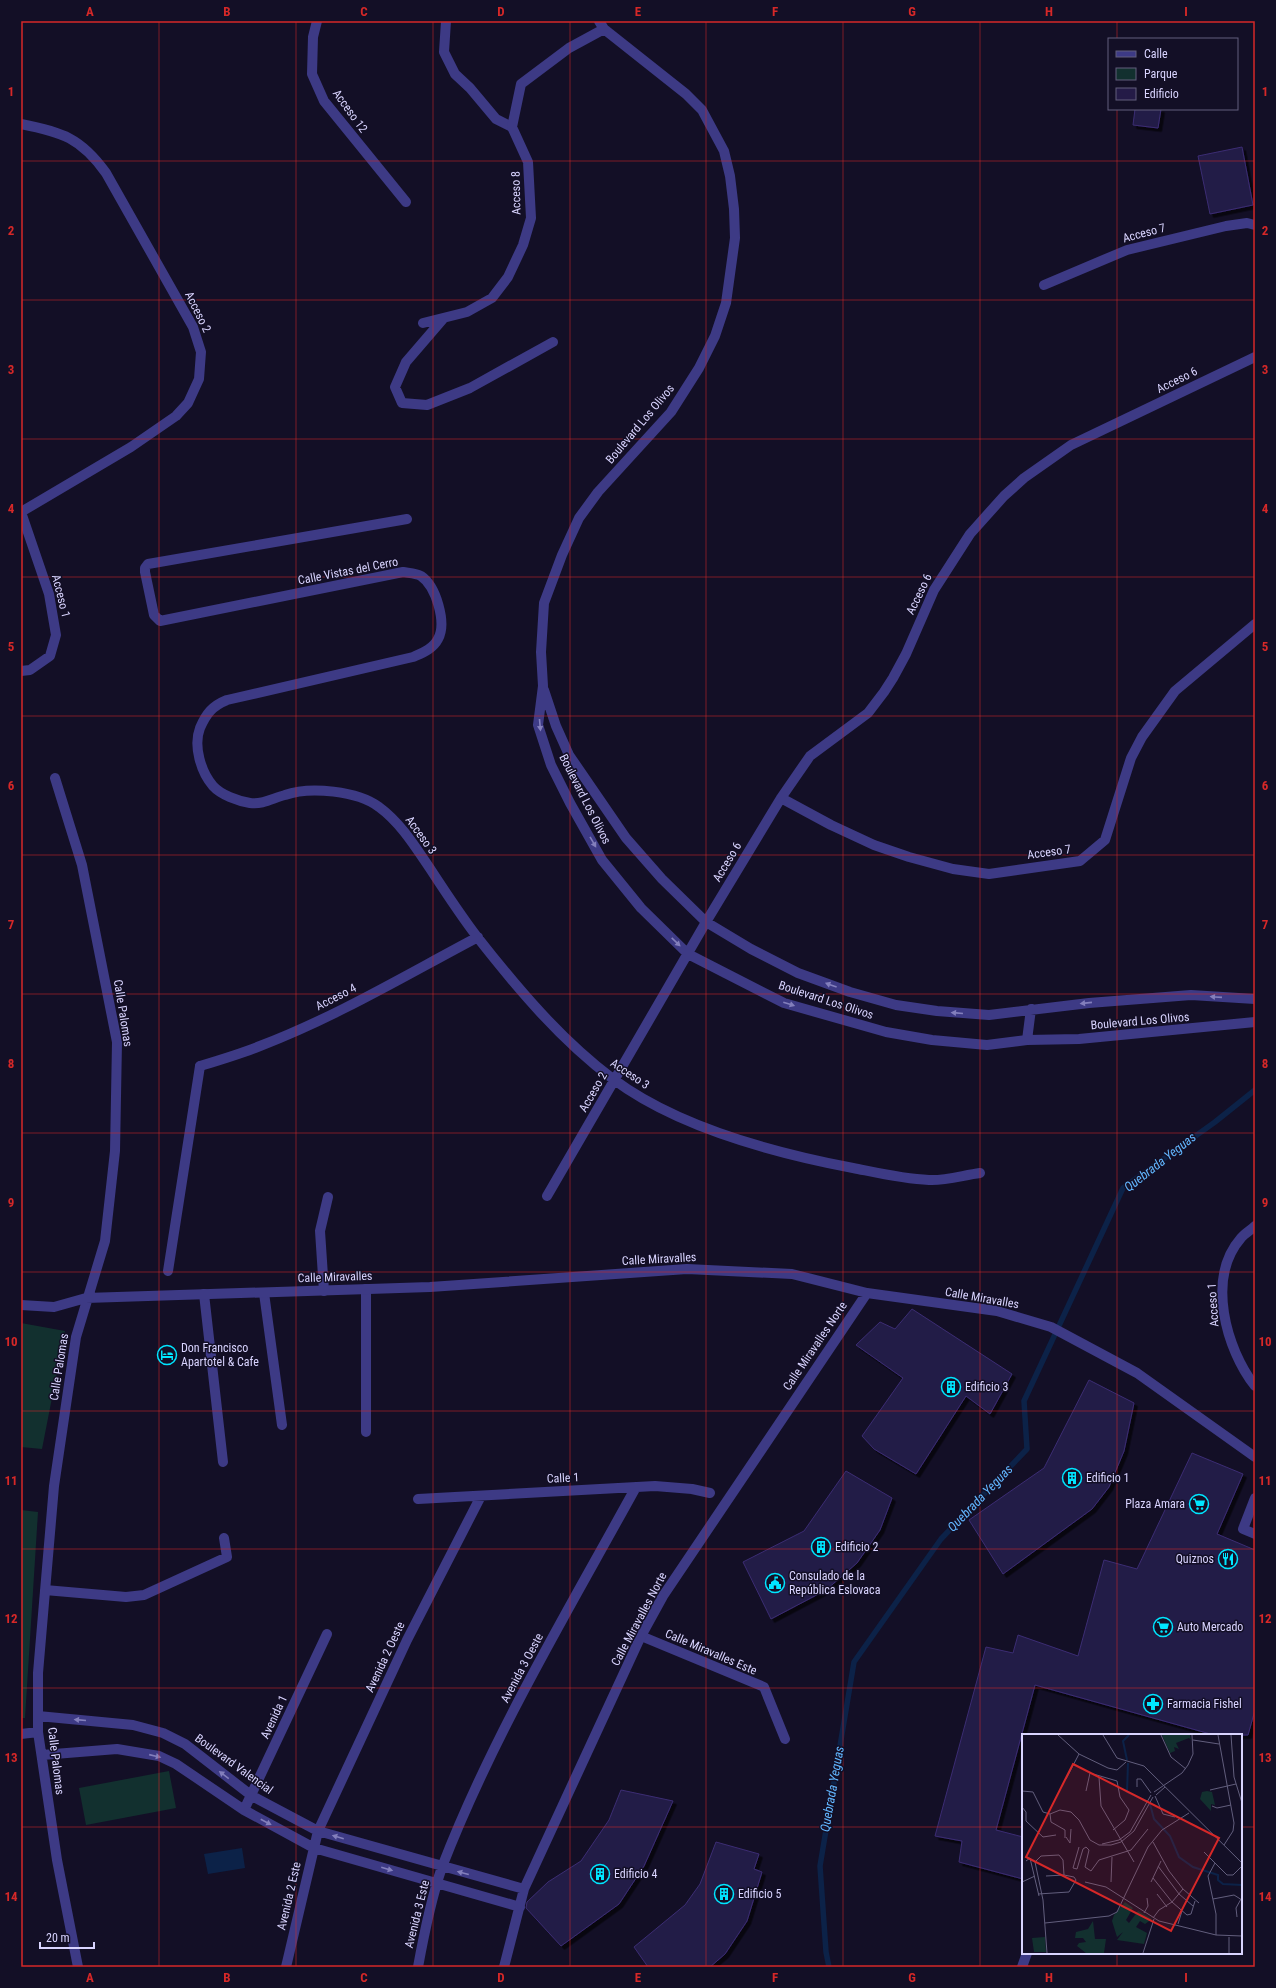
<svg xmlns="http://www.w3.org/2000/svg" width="1276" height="1988" viewBox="0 0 1276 1988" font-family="'Roboto Condensed',sans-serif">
<defs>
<filter id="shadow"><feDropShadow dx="3.5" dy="3.5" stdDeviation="0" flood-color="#0009"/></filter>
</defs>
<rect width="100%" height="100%" fill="#130f26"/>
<!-- green -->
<path fill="#12302f" d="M21 1323 65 1331 42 1449 21 1447Z
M21 1510 38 1512 25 1718H21Z
M169 1771 176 1808 86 1825 79 1788Z"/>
<!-- water -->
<path fill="#0c2248" d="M242 1848 245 1868 208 1874 204 1854Z"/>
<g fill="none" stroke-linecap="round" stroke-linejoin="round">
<!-- stream -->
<path stroke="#0c2248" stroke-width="5.5" d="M829 1967 826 1952 820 1866 854 1662 941 1539 1027 1449 1024 1401 1123 1188 1215 1122 1255 1090"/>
</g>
<!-- building -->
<path fill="#241b47" stroke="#3b2d73" filter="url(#shadow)" d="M1135 109H1161L1158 128 1133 125Z
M1242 147 1253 205 1210 214 1198 156Z
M912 1309 1012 1374 990 1414 966 1396 916 1474 874 1449 862 1436 903 1378 856 1345 880 1322 895 1329Z
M1089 1380 1134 1403 1124 1451 1109 1487 1092 1509 1003 1574 969 1520 1044 1468Z
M1192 1453 1243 1474 1217 1534 1255 1550V1710L1248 1735H1214L1035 1685 996 1830 1023 1837V1879L959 1862 962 1841 935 1836 986 1647 1013 1653 1018 1635 1078 1656 1104 1560 1137 1569Z
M846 1471 892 1498 880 1530 857 1563 826 1590 771 1619 743 1562 804 1531Z
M621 1790 673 1801 644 1866 619 1904 561 1946 526 1908 527 1902 548 1882 581 1861 609 1820Z
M716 1842 759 1854 754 1869 762 1872 747 1921 725 1954 710 1967H648L634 1947 685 1905 700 1884Z"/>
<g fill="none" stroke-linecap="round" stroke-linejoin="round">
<!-- lane -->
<path stroke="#3d3a85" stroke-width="10" d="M446 21 444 52 455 74 470 88 496 119 512 127
M168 1271 200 1066
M366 1289V1432
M324 1291 320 1231 328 1197
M264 1293 282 1425
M204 1294 223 1462
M1255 1498 1243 1529 1255 1534
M641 1636 764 1687 785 1739"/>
<!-- street -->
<path stroke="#3d3a85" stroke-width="10" d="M317 21 313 37 312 74 324 101 406 202
M599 21 604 29 686 94 702 110 724 151 730 176 734 209 735 238 726 303 715 336 699 368 671 412 598 492 579 518 562 555 544 603 541 652 543 686 538 725 551 765 570 803 602 860 641 908 688 954 784 1003 886 1032 932 1040 987 1045 1027 1040 1079 1039 1255 1022
M21 124C62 132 81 138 106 173L193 327 201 352 199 379 188 403 176 416 131 447 21 512
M1044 285 1127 250 1226 226 1247 223 1255 225
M443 319 406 362 395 387 402 403 427 405 470 388 553 342
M423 323 467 312 492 298 508 277 523 245 531 218 528 162 512 127 521 84 569 48 604 29
M21 512 49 594 56 635 50 656 30 670 21 671
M407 519 148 564 145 568V572L154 615 160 621 403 572C408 573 416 573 421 576 436 586 447 623 438 639 433 649 422 653 413 657L227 700C212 706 206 714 200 728 193 746 201 772 213 786 221 795 238 801 250 803 263 805 273 798 285 795 310 786 358 791 379 807 401 823 416 848 431 870 446 893 461 916 478 938 518 989 561 1040 613 1079 677 1127 774 1153 853 1168 878 1173 903 1179 929 1180 945 1181 964 1175 980 1173
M544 690 556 726 569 755 626 838 662 879 706 922 751 949 798 973 850 992 896 1005 937 1011 989 1015 1089 1003 1191 995 1255 999
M55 778 82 865 117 1042 115 1151 105 1241 76 1337 54 1486 38 1673V1732L57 1860 78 1967
M781 798 831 825 874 845 909 857 953 869 989 874 1080 861 1105 840 1131 758 1142 737 1175 691 1255 624
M1027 1040 1031 1009
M200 1066C220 1060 240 1054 260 1046 336 1017 406 975 478 937
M547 1196 706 922 781 798 810 756 868 713 884 692 893 678 906 654 934 590 970 534 1004 496 1024 478 1071 445 1255 357
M1255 1226C1251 1230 1245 1233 1241 1238 1206 1278 1226 1349 1255 1386
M21 1305 54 1307 86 1298 430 1287 687 1269 792 1274 867 1293 997 1311 1051 1327 1137 1373 1255 1457
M418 1499 655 1486 692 1489 710 1493
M45 1590 126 1597 144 1595 227 1557 224 1538
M38 1716 133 1725 163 1733 185 1744 252 1796 318 1831 524 1889
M21 1734 38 1732
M42 1755 117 1749 159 1756 176 1764 244 1810 314 1848 520 1907
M244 1810 327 1634
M286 1967 318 1831 407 1640 481 1496
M418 1967C424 1934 431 1899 442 1867 493 1735 568 1611 636 1487
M504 1967 524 1889 641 1636 663 1596 867 1293
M1022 1967 1027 1953"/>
</g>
<!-- one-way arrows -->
<defs><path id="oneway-solid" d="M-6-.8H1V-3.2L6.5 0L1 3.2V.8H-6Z"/></defs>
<g fill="#837fbc">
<use href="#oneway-solid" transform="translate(540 725) rotate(85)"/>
<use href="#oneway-solid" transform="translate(593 842) rotate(60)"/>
<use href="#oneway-solid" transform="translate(676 942) rotate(44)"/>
<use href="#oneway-solid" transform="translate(831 985) rotate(-160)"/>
<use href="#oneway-solid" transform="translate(1216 997) rotate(-176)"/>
<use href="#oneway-solid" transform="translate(1086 1003) rotate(174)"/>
<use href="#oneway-solid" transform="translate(789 1004) rotate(18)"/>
<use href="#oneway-solid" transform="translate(957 1013) rotate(-175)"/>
<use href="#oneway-solid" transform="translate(80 1720) rotate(-175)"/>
<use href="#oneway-solid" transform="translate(155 1756) rotate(13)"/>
<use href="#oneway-solid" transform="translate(224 1775) rotate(-143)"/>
<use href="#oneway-solid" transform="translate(266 1822) rotate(28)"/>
<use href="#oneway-solid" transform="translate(338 1837) rotate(-164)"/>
<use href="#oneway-solid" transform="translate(387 1869) rotate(16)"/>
<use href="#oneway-solid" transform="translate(463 1873) rotate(-165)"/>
</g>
<!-- grid -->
<path fill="none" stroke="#d62828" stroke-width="1" stroke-opacity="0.55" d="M159 21V1967M296 21V1967M433 21V1967M570 21V1967M706 21V1967M843 21V1967M980 21V1967M1117 21V39M1117 109V1735M21 161H1255M21 300H1255M21 439H1255M21 577H1255M21 716H1255M21 855H1255M21 994H1255M21 1133H1255M21 1272H1255M21 1411H1255M21 1549H1255M21 1688H1255M21 1827H1023M1241 1827H1255M1117 1953V1967"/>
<!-- icons -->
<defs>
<symbol id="hotel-ring" viewBox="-11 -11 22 22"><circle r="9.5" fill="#130f26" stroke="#00e5ff" stroke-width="1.5"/><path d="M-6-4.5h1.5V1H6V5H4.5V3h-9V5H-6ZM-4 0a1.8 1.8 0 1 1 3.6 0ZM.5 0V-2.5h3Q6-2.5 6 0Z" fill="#00e5ff"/></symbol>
<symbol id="building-ring" viewBox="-11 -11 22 22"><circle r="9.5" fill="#130f26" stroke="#00e5ff" stroke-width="1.5"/><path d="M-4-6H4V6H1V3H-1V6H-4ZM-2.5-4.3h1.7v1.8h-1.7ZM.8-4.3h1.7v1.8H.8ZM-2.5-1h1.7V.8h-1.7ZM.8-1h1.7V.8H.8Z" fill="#00e5ff"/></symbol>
<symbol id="supermarket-ring" viewBox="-11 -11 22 22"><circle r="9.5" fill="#130f26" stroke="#00e5ff" stroke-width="1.5"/><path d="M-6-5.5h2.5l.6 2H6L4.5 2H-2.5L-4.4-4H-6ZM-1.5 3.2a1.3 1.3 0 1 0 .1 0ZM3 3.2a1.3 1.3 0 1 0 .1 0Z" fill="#00e5ff"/></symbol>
<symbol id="restaurant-ring" viewBox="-11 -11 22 22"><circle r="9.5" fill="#130f26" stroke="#00e5ff" stroke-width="1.5"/><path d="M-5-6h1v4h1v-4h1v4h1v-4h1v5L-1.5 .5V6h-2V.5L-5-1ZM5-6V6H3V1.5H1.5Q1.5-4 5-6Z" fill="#00e5ff"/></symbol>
<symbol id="civic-ring" viewBox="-11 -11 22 22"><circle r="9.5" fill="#130f26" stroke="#00e5ff" stroke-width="1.5"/><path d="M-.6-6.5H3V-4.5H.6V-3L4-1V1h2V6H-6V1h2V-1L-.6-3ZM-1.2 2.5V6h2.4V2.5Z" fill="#00e5ff"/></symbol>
<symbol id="pharmacy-ring" viewBox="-11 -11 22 22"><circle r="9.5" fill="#130f26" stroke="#00e5ff" stroke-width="1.5"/><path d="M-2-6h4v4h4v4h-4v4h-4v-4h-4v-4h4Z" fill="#00e5ff"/></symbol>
</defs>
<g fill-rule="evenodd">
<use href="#hotel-ring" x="156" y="1344" width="22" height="22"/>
<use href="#building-ring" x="940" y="1376" width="22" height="22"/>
<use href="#building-ring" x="1061" y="1467" width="22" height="22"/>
<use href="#supermarket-ring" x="1188" y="1493" width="22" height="22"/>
<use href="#building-ring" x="810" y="1536" width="22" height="22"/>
<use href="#restaurant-ring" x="1217" y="1548" width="22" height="22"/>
<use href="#civic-ring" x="764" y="1572" width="22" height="22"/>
<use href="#supermarket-ring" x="1152" y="1616" width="22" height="22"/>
<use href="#pharmacy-ring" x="1142" y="1693" width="22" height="22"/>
<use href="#building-ring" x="589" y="1863" width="22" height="22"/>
<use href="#building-ring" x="713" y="1883" width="22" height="22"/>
</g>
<g text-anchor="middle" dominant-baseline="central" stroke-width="3" stroke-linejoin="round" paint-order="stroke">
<!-- street labels -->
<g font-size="12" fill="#d9d4ff" stroke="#130f26">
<text transform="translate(350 111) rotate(54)">Acceso 12</text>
<text transform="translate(516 193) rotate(-91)">Acceso 8</text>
<text transform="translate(1144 233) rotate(-15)">Acceso 7</text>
<text transform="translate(198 312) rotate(64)">Acceso 2</text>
<text transform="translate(1177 380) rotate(-26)">Acceso 6</text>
<text transform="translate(640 424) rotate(-50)">Boulevard Los Olivos</text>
<text transform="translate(348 571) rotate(-11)">Calle Vistas del Cerro</text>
<text transform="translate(919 594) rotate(-64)">Acceso 6</text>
<text transform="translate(61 596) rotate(76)">Acceso 1</text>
<text transform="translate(585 799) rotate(63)">Boulevard Los Olivos</text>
<text transform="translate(421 835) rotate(54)">Acceso 3</text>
<text transform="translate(1049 852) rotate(-8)">Acceso 7</text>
<text transform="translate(727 862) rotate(-59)">Acceso 6</text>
<text transform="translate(336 997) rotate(-27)">Acceso 4</text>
<text transform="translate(826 1000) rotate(18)">Boulevard Los Olivos</text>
<text transform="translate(123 1013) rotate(81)">Calle Palomas</text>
<text transform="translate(1140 1021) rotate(-5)">Boulevard Los Olivos</text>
<text transform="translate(630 1074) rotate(34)">Acceso 3</text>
<text transform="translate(593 1092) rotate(-60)">Acceso 2</text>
<text transform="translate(659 1259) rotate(-3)">Calle Miravalles</text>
<text transform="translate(335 1277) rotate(-2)">Calle Miravalles</text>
<text transform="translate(982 1298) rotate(10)">Calle Miravalles</text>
<text transform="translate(1213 1305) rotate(-94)">Acceso 1</text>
<text transform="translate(815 1346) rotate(-56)">Calle Miravalles Norte</text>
<text transform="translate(59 1367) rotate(-81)">Calle Palomas</text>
<text transform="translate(563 1478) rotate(-3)">Calle 1</text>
<text transform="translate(639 1619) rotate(-62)">Calle Miravalles Norte</text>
<text transform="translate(711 1652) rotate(23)">Calle Miravalles Este</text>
<text transform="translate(385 1657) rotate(-65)">Avenida 2 Oeste</text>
<text transform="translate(522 1668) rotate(-62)">Avenida 3 Oeste</text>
<text transform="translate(274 1717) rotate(-65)">Avenida 1</text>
<text transform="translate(56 1761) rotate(83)">Calle Palomas</text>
<text transform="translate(234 1764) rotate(36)">Boulevard Valencial</text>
<text transform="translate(289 1896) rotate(-77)">Avenida 2 Este</text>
<text transform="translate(417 1914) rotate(-76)">Avenida 3 Este</text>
</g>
<!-- poi labels -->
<g font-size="12" fill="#d9d4ff" stroke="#130f26" text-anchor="start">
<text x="181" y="1348">Don Francisco<tspan x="181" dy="14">Apartotel &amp; Cafe</tspan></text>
<text x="965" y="1387">Edificio 3</text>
<text x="1086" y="1478">Edificio 1</text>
<text x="1185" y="1504" text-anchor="end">Plaza Amara</text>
<text x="835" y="1547">Edificio 2</text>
<text x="1214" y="1559" text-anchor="end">Quiznos</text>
<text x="789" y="1576">Consulado de la<tspan x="789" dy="14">República Eslovaca</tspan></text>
<text x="1177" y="1627">Auto Mercado</text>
<text x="1167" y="1704">Farmacia Fishel</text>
<text x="614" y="1874">Edificio 4</text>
<text x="738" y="1894">Edificio 5</text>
</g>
<!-- water labels -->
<g font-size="13" font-style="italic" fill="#62b6ff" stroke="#130f26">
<text transform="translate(1160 1162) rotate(-38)">Quebrada Yeguas</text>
<text transform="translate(980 1498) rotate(-46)">Quebrada Yeguas</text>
<text transform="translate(832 1789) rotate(-80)">Quebrada Yeguas</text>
</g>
</g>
<!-- overview -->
<g transform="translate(1022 1734)">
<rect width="220" height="220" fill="#130f26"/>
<path d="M140 1H168L169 6 167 4 154 9 157 15 152 13 153 17 148 19ZM185 57 190 58 193 71 189 70V77L178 65 180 58ZM103 168 111 174 104 186 107 189 116 177 130 185 123 190 118 187 114 193 125 199 122 210 95 206 101 198 95 203 90 187 92 181ZM71 187 73 205H84L82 219H64L55 212 57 209 64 208 61 204H53L54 198 66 195ZM23 203 24 218H12L10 204Z" fill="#12302f"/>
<path fill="none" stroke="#0c2248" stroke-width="2" d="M105 26 101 7 107 1M106 29 105 58 124 67M128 70 132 85 148 102 157 123 171 133 196 141V146L201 150 220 151"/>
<path fill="none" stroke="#625e7d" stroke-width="1" d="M36 1 57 20 86 34 95 36 104 28M81 1 95 24 122 32 220 129M139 1 149 23 164 35M196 1 212 89 211 97 202 111M209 1 212 43 220 69M171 6 197 10M77 43 79 72 112 128M44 45 57 20M115 53V45H119L129 59M188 56 214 50M0 57 11 58 21 78 28 80M64 57 68 39 95 47 98 63 107 76 103 86 91 96M132 58 160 39 166 31 171 20 170 1M134 61 143 53M133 62 141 80 153 83M190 72 195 74 209 71M0 73 4 78V87M28 80 38 76 49 78 57 86 68 106 77 111H89L99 108 112 97 131 63M28 80 29 88 43 96V104M4 87 21 103 34 101M44 103 48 109 49 95M131 108 147 137 161 155 177 169M80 110 97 106 108 98 129 61M57 113 51 134 55 135 61 115 64 113 67 116 63 133 69 137 77 126 109 116 126 95M182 118 205 141H211L220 132M4 127 8 124 17 162M193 129 186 142 194 180V201M136 132 157 160 171 172M131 144 150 168 165 181 169 180 173 167M0 148 13 142M63 148 84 153 137 187 194 201 220 202M89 148 90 123M129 148 139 127M16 160 47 158 54 146 52 143 42 141 24 142M135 160 145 173M191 165 212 161 220 166M122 179 126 172 125 164M215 183 214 174 219 165M131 184 137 176 150 168 161 155M23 189 87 182 95 178 126 113 140 96 167 79M156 190 160 177M207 203V219M25 219 21 166 13 128 19 122 37 121 41 126 42 141M121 219 132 185"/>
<path fill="#d62828" fill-opacity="0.15" stroke="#d62828" stroke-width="2" d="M51 30 197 104 149 197 4 123Z"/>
<rect width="220" height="220" fill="none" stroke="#d9d4ff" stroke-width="2"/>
</g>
<!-- border -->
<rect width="1276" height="1988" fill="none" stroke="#130f26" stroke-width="44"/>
<!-- legend -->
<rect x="1108" y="38" width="130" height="72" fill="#130f26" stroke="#625e7d"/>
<rect x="1116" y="51" width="20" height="6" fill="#3d3a85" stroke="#625e7d"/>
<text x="1144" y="58" font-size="12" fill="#d9d4ff">Calle</text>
<rect x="1116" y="68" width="20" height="12" fill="#12302f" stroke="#625e7d"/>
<text x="1144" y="78" font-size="12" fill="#d9d4ff">Parque</text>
<rect x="1116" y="88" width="20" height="12" fill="#241b47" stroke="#625e7d"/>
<text x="1144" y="98" font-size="12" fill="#d9d4ff">Edificio</text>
<!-- scale -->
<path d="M40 1942v6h54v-6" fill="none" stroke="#d9d4ff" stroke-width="2"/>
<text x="46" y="1942" font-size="12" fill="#d9d4ff" stroke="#130f26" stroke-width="3" paint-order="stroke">20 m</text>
<rect x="22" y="22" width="1232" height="1944" fill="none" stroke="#d62828" stroke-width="1.5"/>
<g font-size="13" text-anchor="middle" font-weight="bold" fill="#d62828">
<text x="90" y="16">A</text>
<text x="227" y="16">B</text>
<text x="364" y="16">C</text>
<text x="501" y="16">D</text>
<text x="638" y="16">E</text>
<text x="775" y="16">F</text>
<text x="912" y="16">G</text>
<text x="1049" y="16">H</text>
<text x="1186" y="16">I</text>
<text x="11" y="96">1</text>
<text x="1265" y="96">1</text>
<text x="11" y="235">2</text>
<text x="1265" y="235">2</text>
<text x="11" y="374">3</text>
<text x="1265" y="374">3</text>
<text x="11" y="513">4</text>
<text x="1265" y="513">4</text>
<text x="11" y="651">5</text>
<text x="1265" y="651">5</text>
<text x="11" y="790">6</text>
<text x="1265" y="790">6</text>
<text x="11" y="929">7</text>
<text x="1265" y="929">7</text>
<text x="11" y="1068">8</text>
<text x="1265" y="1068">8</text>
<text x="11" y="1207">9</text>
<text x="1265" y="1207">9</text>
<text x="11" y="1346">10</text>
<text x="1265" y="1346">10</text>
<text x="11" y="1485">11</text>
<text x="1265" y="1485">11</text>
<text x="11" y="1623">12</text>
<text x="1265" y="1623">12</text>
<text x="11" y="1762">13</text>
<text x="1265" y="1762">13</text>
<text x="11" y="1901">14</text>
<text x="1265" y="1901">14</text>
<text x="90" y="1982">A</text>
<text x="227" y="1982">B</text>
<text x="364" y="1982">C</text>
<text x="501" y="1982">D</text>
<text x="638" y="1982">E</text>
<text x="775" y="1982">F</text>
<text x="912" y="1982">G</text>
<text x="1049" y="1982">H</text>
<text x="1186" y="1982">I</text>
</g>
</svg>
